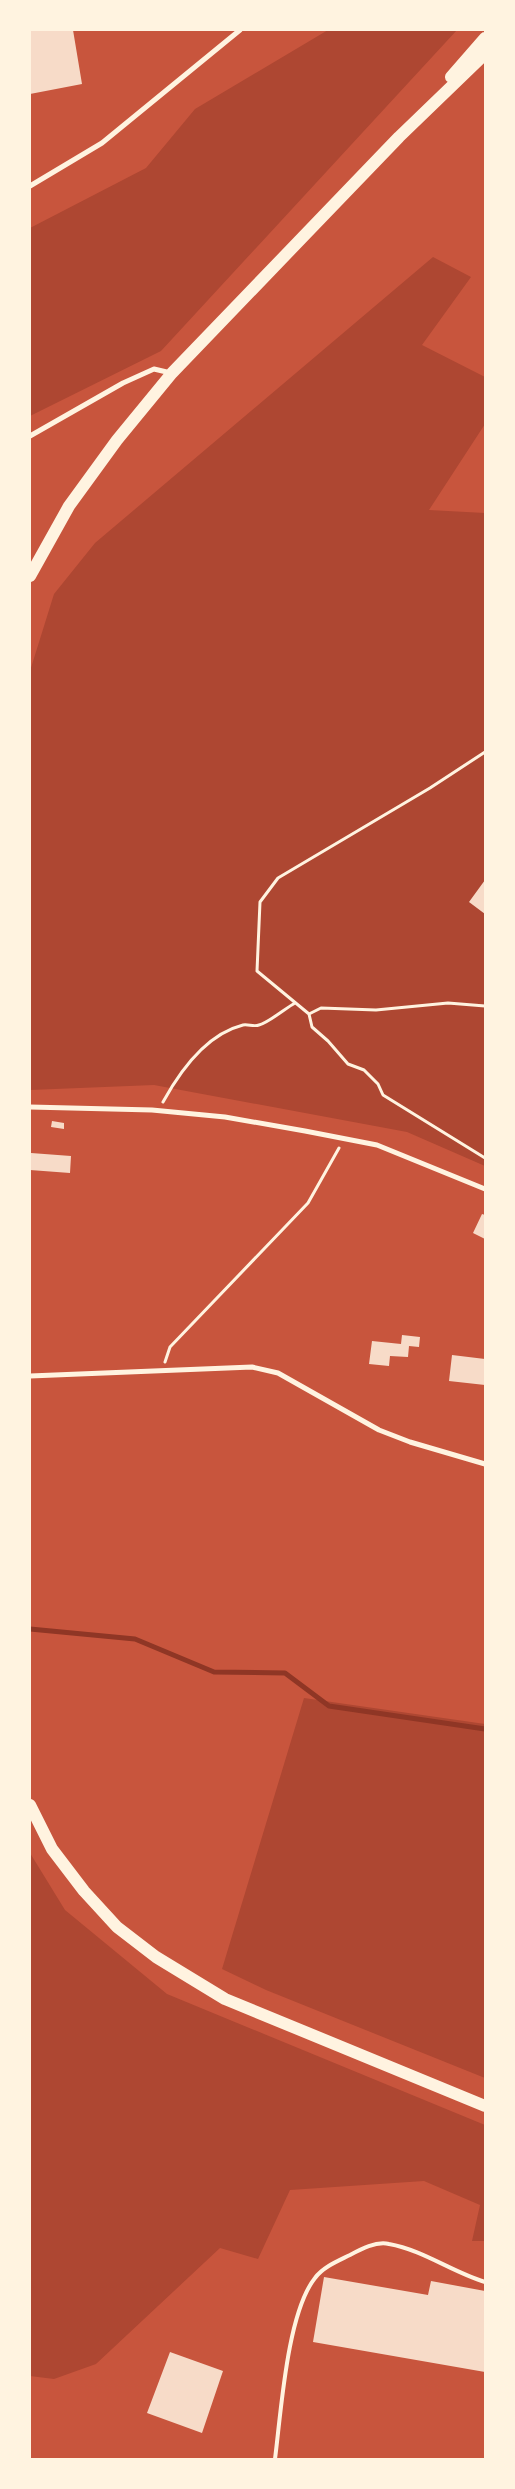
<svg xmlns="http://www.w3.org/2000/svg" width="515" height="2489" viewBox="0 0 515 2489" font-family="'Open Sans',sans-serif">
<rect width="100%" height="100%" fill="#c8553d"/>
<!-- green -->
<path fill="#ae4732" d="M328 30H457L161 351 30 416V228L146 168 195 109Z
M433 257 471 277 422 345 485 377V424L429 510 485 513V1166L407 1132 154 1085 30 1090V671L54 594 95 543Z
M304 1698 485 1724V2078L266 1990 222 1969Z
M30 1853 65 1910 167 1994 485 2125V2241H472L480 2205 424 2181 290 2190 258 2259 220 2248 96 2364 54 2379 30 2376Z"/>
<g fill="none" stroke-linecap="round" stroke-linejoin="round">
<!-- stream -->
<path stroke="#8f3625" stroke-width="5" d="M30 1629 135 1639 214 1672 285 1673 329 1706 485 1729"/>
</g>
<!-- building -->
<path fill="#f7dbc8" d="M30 30H73L82 84 30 94Z
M485 880V914L469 902Z
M52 1121 64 1123V1129L51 1127Z
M31 1153 71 1156 70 1173 30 1170Z
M482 1214 485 1215V1239L473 1233Z
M402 1335 420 1337 419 1347 409 1346 408 1357 390 1356 389 1366 369 1364 372 1341 401 1344Z
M452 1355 485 1359V1385L449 1381Z
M324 2277 428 2295 431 2281 485 2291V2372L313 2342Z
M170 2352 223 2371 202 2433 147 2413Z"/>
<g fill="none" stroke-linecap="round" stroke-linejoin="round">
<!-- path -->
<path stroke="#fff3e0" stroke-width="3" d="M485 1006 448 1003 376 1010 321 1008 309 1014 312 1027 328 1041 348 1064 364 1070 378 1084 383 1095 485 1158
M309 1014 257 971 260 902 278 878 430 788 485 752
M163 1102C180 1071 207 1034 243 1025 248 1024 254 1027 259 1025 268 1023 286 1008 295 1003
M165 1362 170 1347 308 1203 339 1148"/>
<!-- service -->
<path stroke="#fff3e0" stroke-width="4" d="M275 2459C281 2413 287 2313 315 2278 323 2267 338 2261 350 2255 361 2249 376 2241 389 2244 423 2250 452 2272 485 2282"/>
<!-- minor -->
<path stroke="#fff3e0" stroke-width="5" d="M30 186 102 143 240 30
M30 436 123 383 154 369 171 373
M30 1107 152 1110 225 1117 305 1131 377 1145 485 1189
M30 1376 252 1367 278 1373 379 1430 410 1442 485 1464"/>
<!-- primary -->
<path stroke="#fff3e0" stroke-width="12" d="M451 77 485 38
M30 576 69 506 117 440 172 373 399 137 485 54
M30 1805 52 1849 84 1891 117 1927 156 1957 225 1999 485 2106"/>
</g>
<!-- border -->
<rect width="515" height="2489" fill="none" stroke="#fff3e0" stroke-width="62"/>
</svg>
